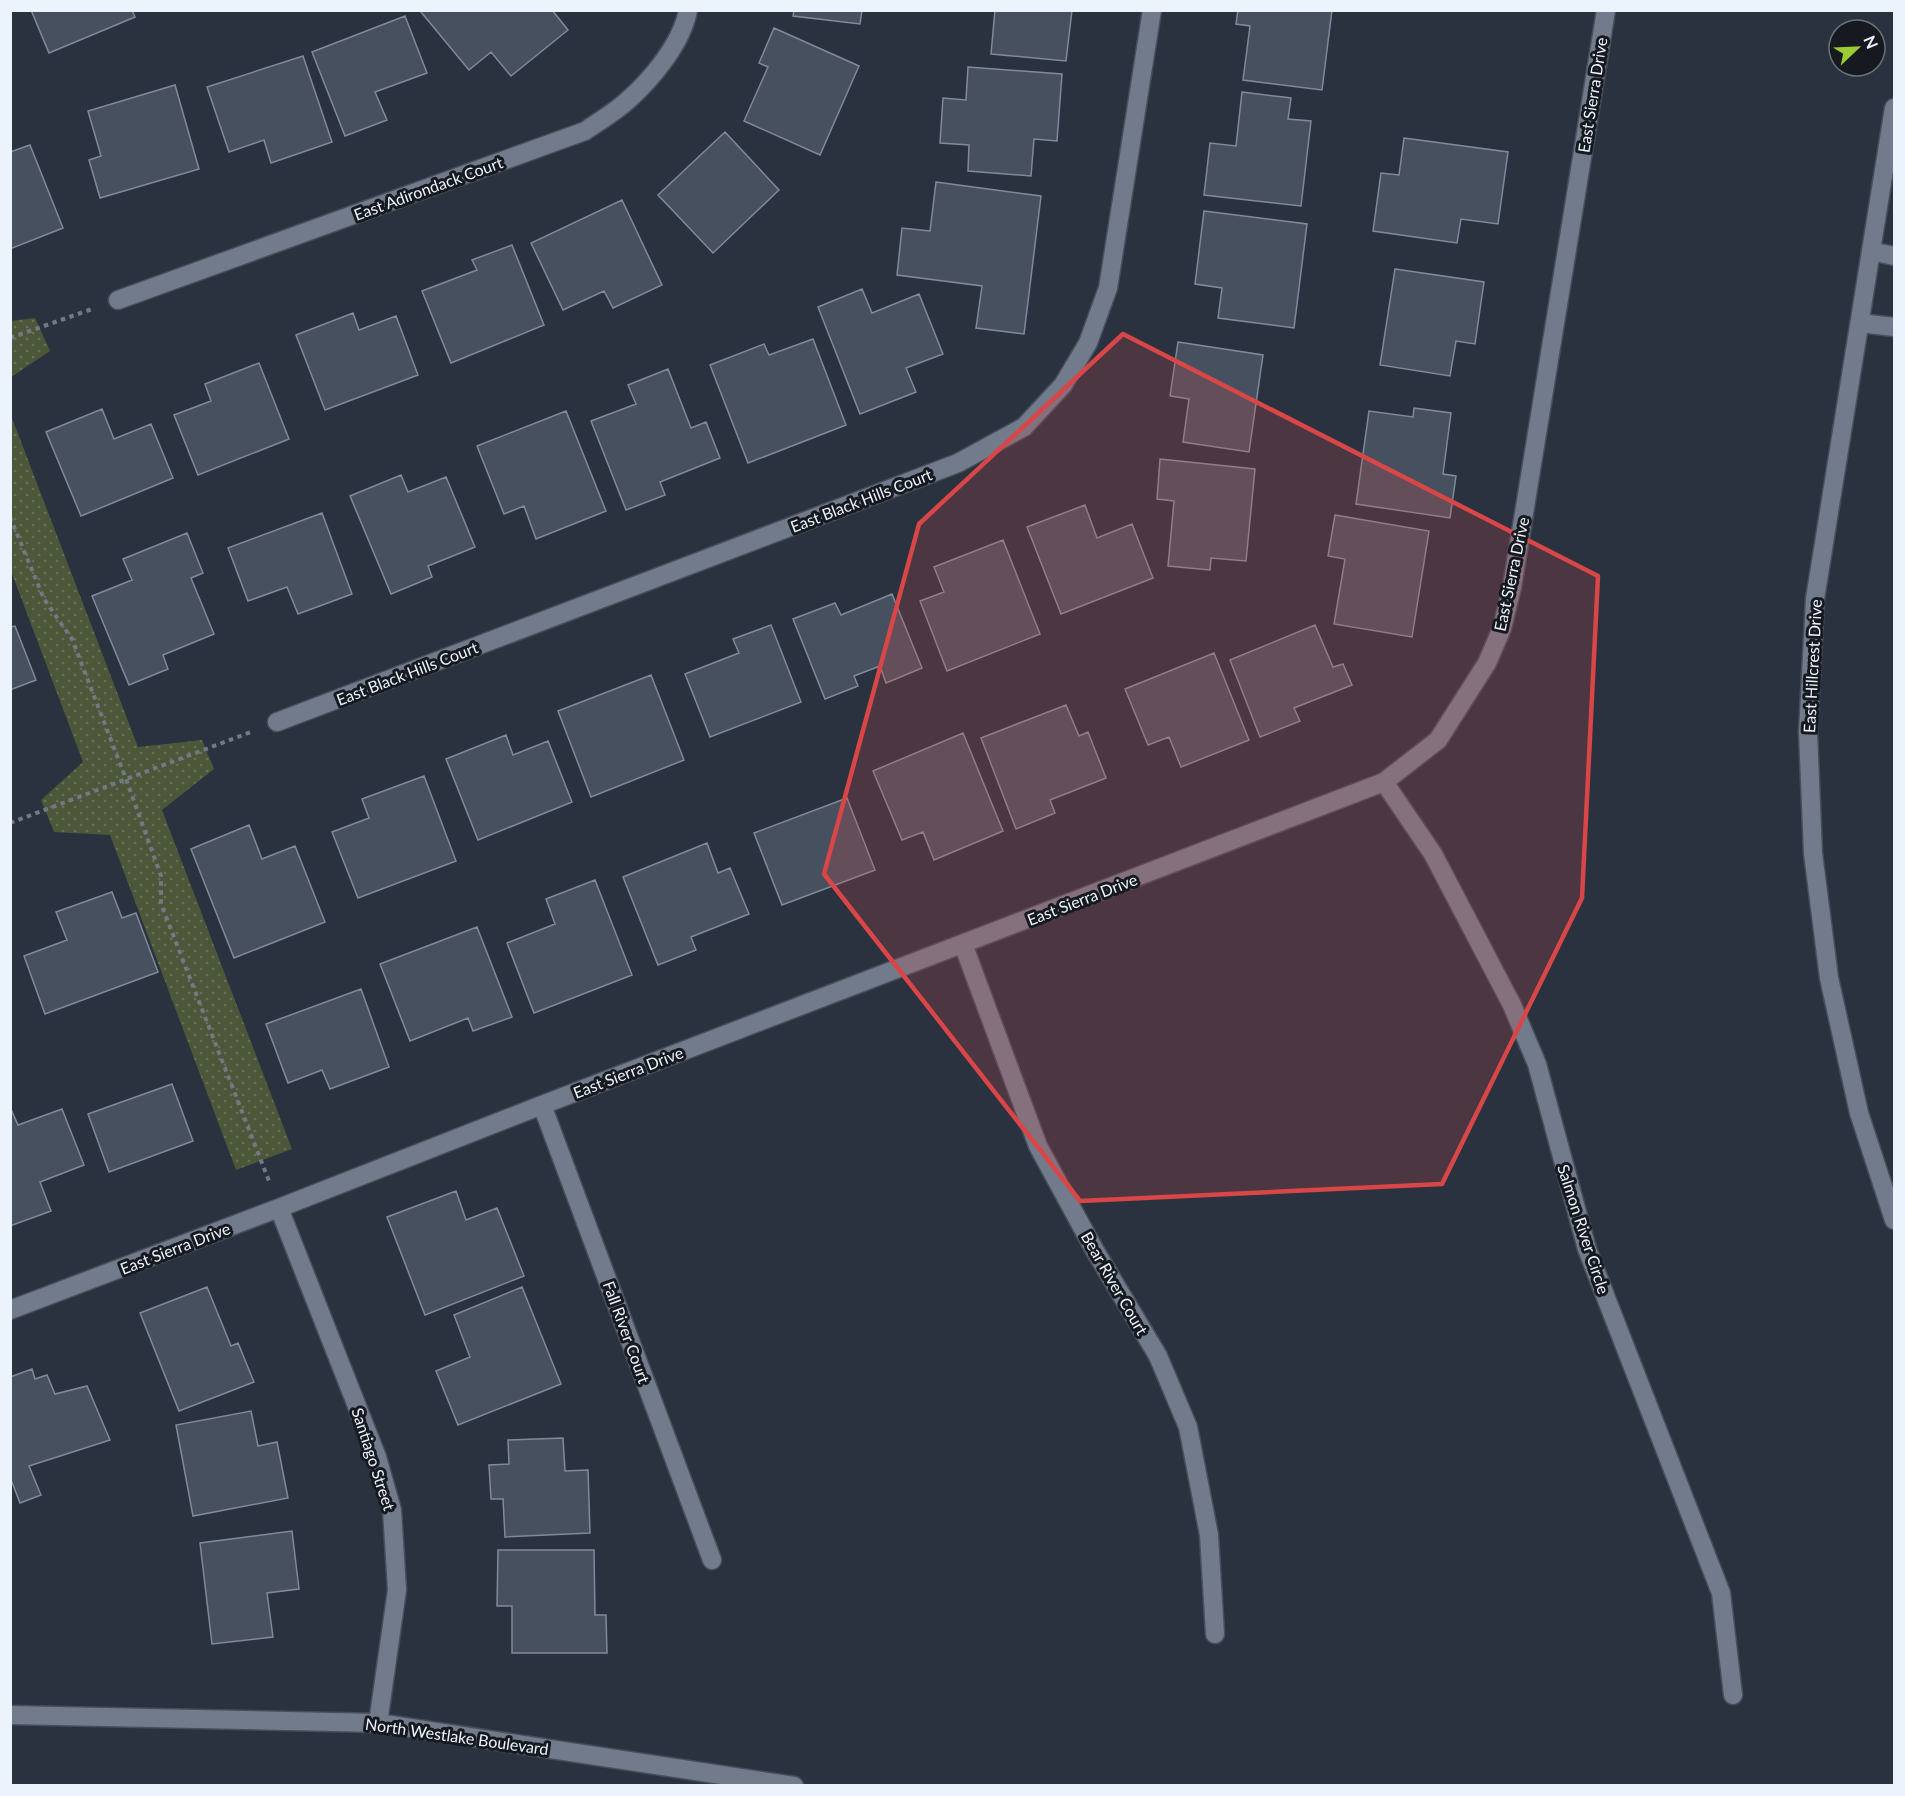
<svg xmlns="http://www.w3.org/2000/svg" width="1905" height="1796" viewBox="0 0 1905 1796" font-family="Lato,sans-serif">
<defs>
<pattern id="park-dots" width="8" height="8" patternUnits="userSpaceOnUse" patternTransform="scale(1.5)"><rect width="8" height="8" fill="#4c5739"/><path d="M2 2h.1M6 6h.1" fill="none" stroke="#667057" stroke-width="1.8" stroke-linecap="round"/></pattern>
</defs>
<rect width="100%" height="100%" fill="#2a3240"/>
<!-- park -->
<path fill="url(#park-dots)" d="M35 318 50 351 11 377V321Z
M10 413 138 747 202 740 214 769 162 810 292 1149 236 1170 110 835 54 832 41 800 83 762 11 571Z"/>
<!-- building -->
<path fill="#47505f" stroke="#808a9b" stroke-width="1.5" d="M31 10H132L135 17 49 53Z
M423 10H552L568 30 511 76 491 52 469 70 421 12Z
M794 10H862L860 24 793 16Z
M995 10H1072L1066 61 991 54Z
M1238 10H1332L1322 90 1243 80 1250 26 1236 24Z
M405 16 427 73 375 92 387 120 345 136 312 52Z
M774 28 859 66 820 155 744 121 768 67 759 63Z
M303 56 332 142 271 163 264 140 229 152 207 87Z
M968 67 1062 74 1057 141 1034 139 1031 176 968 171 969 145 940 143 943 98 966 100Z
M175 85 199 169 100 198 89 160 101 156 88 111Z
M1242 92 1291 98 1288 119 1311 121 1301 206 1204 195 1210 143 1236 146Z
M725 132 779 190 713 253 658 195Z
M1404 138 1508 152 1498 224 1461 219 1457 243 1373 231 1381 173 1399 175Z
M30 145 63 228 10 249V152Z
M936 182 1041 196 1024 334 976 328 982 286 897 275 902 228 930 231Z
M622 200 662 285 613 308 604 291 563 310 531 243Z
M1204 211 1307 224 1294 328 1218 318 1222 288 1195 284Z
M512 245 544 325 451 363 422 291 477 270 472 260Z
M1395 269 1484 282 1475 344 1456 341 1450 376 1380 365Z
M862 289 872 313 919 294 943 354 906 368 916 392 860 414 818 307Z
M353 313 359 330 396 316 418 375 325 410 296 335Z
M813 339 846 425 748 463 710 365 764 344 769 355Z
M1178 342 1263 355 1249 452 1183 442 1189 399 1170 396Z
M259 363 289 439 198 475 174 415 211 401 205 384Z
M668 369 691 428 706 422 720 458 660 482 665 495 626 510 591 421 636 404 628 385Z
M1414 408 1451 413 1443 474 1456 476 1450 518 1356 504 1369 411 1413 417Z
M102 409 114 439 151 424 173 478 81 516 46 432Z
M566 411 606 511 536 539 524 506 504 514 477 446Z
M1160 459 1255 469 1246 561 1211 558 1210 570 1168 566 1174 501 1157 499Z
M401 475 408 492 446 477 475 547 428 566 432 577 391 594 350 496Z
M1085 505 1097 538 1132 524 1153 578 1061 614 1027 527Z
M322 513 352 594 298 614 287 587 248 601 228 548Z
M1335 515 1429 531 1412 637 1334 624 1345 559 1328 556Z
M187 533 203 573 191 578 214 634 163 655 168 669 129 685 92 596 132 580 123 559Z
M1003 540 1040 634 947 671 920 601 944 592 934 567Z
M892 594 922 668 886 683 880 666 854 676 858 686 825 699 793 619 835 603 841 615Z
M771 625 801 702 710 737 685 674 739 653 733 639Z
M1315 625 1333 667 1343 664 1352 685 1294 708 1300 721 1260 737 1230 660Z
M15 626 36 680 10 690V627Z
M1214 653 1249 740 1181 767 1169 737 1148 745 1125 689Z
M651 675 684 760 591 797 558 711Z
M1066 705 1079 736 1088 732 1106 778 1050 800 1055 813 1016 829 981 738Z
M963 733 1003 831 934 860 923 832 902 840 873 771Z
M506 735 513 755 548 741 572 802 478 840 446 759Z
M424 776 456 861 358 898 332 832 369 818 362 799Z
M847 798 875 870 782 905 754 833Z
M249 825 262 859 295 846 325 922 234 958 191 849Z
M707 843 718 873 730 868 749 914 691 937 696 950 658 965 623 877Z
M595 880 632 975 534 1013 507 943 555 924 546 899Z
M112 892 122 918 136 913 158 972 45 1014 24 956 67 940 56 912Z
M477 927 512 1017 473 1031 468 1018 410 1041 380 964Z
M361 989 389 1067 330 1089 322 1070 288 1083 266 1024Z
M172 1084 193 1141 109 1172 88 1114Z
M10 1107 18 1125 62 1109 84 1165 40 1182 51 1211 10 1226Z
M456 1191 466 1220 497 1208 524 1276 425 1315 387 1217Z
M207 1287 231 1346 238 1343 254 1382 179 1411 140 1313Z
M522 1287 561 1384 458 1425 436 1371 470 1357 454 1315Z
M32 1369 35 1379 47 1375 55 1394 87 1386 110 1440 29 1466 41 1495 20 1503 10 1477V1377Z
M251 1411 258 1446 277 1442 288 1498 193 1516 176 1425Z
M563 1438 565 1471 588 1470 590 1533 505 1537 503 1499H491L489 1465 509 1464 508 1440Z
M292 1531 299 1589 267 1593 273 1637 212 1644 200 1543Z
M498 1550H594L595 1615H606L607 1653H512V1606H497Z"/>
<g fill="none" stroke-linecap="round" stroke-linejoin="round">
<defs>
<path id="street" d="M1871 251 1894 256
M118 300 585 131C599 121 614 113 627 101 652 79 682 43 688 10
M1860 323 1894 327
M277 722 958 463 1024 427 1063 385 1088 343 1108 288 1152 10
M1384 782 1433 854 1512 1005 1537 1064 1587 1249 1721 1593 1733 1695
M963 944 1038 1146 1094 1249 1158 1356 1188 1427 1209 1535 1215 1634
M542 1105 712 1560
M279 1208 377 1457 392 1510 397 1590 378 1723
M10 1310 279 1208 542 1105 1384 782 1438 740 1487 663 1502 628 1512 587 1606 10"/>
<path id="secondary" d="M1894 108 1815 599 1808 732 1813 853 1829 978 1859 1113 1894 1220
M10 1715 378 1723 794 1786"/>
</defs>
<!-- street casing -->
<use href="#street" stroke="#474e5a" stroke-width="21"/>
<!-- secondary casing -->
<use href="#secondary" stroke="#474e5a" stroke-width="21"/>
<!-- path -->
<path stroke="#727985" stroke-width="4" stroke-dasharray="4.5 4.5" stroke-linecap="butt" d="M10 338 92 309
M10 517 44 599 72 639 126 779 161 876V904L269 1181
M10 823 251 732"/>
<!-- street -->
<use href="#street" stroke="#717b8c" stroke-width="18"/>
<!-- secondary -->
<use href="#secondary" stroke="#717b8c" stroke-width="18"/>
</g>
<!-- marked area -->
<path fill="#d94648" fill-opacity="0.2" stroke="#d94648" stroke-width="4.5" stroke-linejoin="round" d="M1123 334 1598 576 1582 898 1442 1184 1080 1201 824 874 919 524Z"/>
<g text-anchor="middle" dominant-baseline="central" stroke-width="6" stroke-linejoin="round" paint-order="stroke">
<!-- street labels -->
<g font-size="16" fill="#edf3fc" stroke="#161a20">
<text transform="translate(1592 95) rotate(-81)">East Sierra Drive</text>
<text transform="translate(428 188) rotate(-20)">East Adirondack Court</text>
<text transform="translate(861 500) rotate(-21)">East Black Hills Court</text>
<text transform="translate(1511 574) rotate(-78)">East Sierra Drive</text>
<text transform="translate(1812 666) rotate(-87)">East Hillcrest Drive</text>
<text transform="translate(407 673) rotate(-21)">East Black Hills Court</text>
<text transform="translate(1082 899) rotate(-21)">East Sierra Drive</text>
<text transform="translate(628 1072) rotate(-21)">East Sierra Drive</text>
<text transform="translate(1584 1229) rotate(72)">Salmon River Circle</text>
<text transform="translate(175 1248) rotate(-21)">East Sierra Drive</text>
<text transform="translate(1115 1283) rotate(60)">Bear River Court</text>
<text transform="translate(627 1332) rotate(70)">Fall River Court</text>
<text transform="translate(374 1459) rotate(72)">Santiago Street</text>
<text transform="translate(457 1736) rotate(8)">North Westlake Boulevard</text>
</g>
</g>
<!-- border -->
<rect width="1905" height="1796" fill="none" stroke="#edf3fc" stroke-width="24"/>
<!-- north arrow -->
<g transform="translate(1857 48) rotate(67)"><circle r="28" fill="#161a20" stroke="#6c7178" stroke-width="1.5"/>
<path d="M0-4.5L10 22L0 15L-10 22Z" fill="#9cca32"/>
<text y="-9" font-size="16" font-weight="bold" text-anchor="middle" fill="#edf3fc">N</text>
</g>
</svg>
